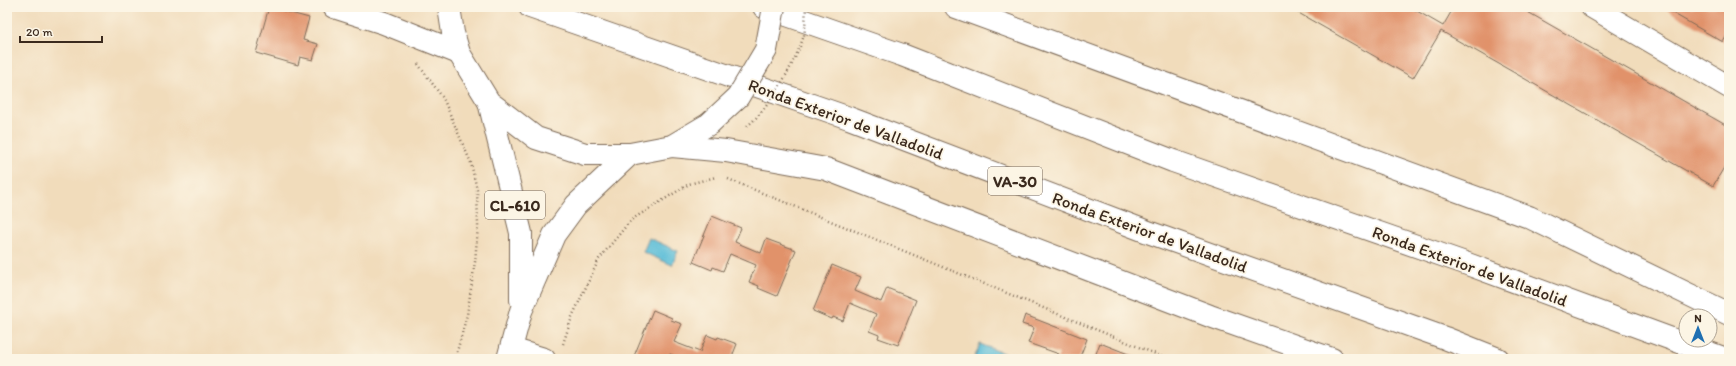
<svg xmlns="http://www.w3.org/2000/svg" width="1736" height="366" viewBox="0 0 1736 366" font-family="Itim,sans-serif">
<rect width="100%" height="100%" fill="#fcf5e5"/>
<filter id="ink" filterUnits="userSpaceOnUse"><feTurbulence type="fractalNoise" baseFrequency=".025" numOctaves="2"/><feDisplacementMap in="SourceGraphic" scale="8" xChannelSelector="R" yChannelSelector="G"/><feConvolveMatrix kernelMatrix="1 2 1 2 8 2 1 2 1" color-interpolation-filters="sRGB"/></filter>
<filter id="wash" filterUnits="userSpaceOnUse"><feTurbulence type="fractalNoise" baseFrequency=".012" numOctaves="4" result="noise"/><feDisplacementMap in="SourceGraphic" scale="16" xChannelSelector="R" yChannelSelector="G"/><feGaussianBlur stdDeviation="0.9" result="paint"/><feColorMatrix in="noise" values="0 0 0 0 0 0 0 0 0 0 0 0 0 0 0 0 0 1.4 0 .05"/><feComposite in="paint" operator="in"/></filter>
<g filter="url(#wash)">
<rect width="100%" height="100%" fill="#f1dcbb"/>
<!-- water -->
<path fill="#5abdd8" stroke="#4a747b" d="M649 238 678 251 672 265 643 252Z
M980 344 1016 358 1015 359H974Z"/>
<g id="blocks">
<!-- building -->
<path fill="#e1926b" d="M269 7 309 18 303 40 318 44 313 60 300 57 298 65 256 53Z
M1297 7H1410L1443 26 1454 7H1519L1729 127V159L1713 186 1441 31 1413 78 1295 11Z
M1662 7H1727L1729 8V32L1723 42Z
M712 216 741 228 735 242 761 253 766 239 796 250 777 296 758 288 759 286 749 282 756 265 730 254 723 271 713 267 712 270 693 262Z
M832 265 861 277 855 291 881 302 887 288 916 300 898 345 878 338 879 335 869 331 876 314 850 303 843 321 833 317 832 319 813 311Z
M653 310 672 318 671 320 682 324 674 342 700 352 707 335 717 339 718 337 737 344 731 359H683L670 354 667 359H641L634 356Z
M1025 315 1087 339 1079 359H1057L1059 354 1028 343 1034 328 1022 324Z
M1100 343 1141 359H1094Z"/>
</g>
</g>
<g filter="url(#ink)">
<use href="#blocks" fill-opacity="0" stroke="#7b6855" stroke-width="1"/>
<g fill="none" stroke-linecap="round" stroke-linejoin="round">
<defs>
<path id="minor" d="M1592 7 1729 87
M511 349 544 359"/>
<path id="primary" d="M449 7 453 33 459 53 489 102 536 138 585 154H630L672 146 709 124
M489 102 521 233V300
M508 359 521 311 554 235 576 205 630 154"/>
<path id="motorway" d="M334 7 384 23 459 53
M530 7 849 118 1148 232 1445 338 1498 359
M764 7 902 55 1173 161 1462 262 1726 359
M956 7 1529 217 1729 314
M672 146 726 151 826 169 1210 316 1332 359"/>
</defs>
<!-- minor casing -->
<use href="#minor" stroke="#7b6855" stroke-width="24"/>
<!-- primary casing -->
<use href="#primary" stroke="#7b6855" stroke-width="24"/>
<!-- motorway casing -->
<use href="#motorway" stroke="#7b6855" stroke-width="24"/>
<!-- path -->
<path stroke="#7b6855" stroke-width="2.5" stroke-dasharray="1 3" stroke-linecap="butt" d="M418 64 443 98 471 163 477 190 478 226 475 262 467 315 455 359
M728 179 1168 359
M563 344 572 317 599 259 631 220 689 184 716 177"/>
<!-- minor -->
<use href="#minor" stroke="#fff" stroke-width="22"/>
<!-- primary -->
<use href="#primary" stroke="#fff" stroke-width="22"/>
<!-- motorway -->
<use href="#motorway" stroke="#fff" stroke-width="22"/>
<defs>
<path id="primary-bridge" d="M709 124 738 97 766 50 774 7"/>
</defs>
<!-- primary-bridge casing -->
<use href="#primary-bridge" stroke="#7b6855" stroke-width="24" stroke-linecap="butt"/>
<!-- path-bridge -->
<path stroke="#7b6855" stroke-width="2.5" stroke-dasharray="1 3" stroke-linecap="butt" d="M747 126C768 111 797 60 804 35 806 26 805 16 806 7"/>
<!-- primary-bridge -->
<use href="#primary-bridge" stroke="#fff" stroke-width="22"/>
</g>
</g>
<g text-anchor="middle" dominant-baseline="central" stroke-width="3.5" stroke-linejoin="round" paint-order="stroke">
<!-- shield labels -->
<g fill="#fcf5e5" stroke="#75675a" stroke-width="1">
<rect x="988" y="167" width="54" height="28" rx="3"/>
<rect x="485" y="191" width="60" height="28" rx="3"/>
</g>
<g font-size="16" font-weight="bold" fill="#3b2a1e">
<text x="1015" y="181">VA-30</text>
<text x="515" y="205">CL-610</text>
</g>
<!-- street labels -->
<g font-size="17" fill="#3b2a1e" stroke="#fcf5e5">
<text transform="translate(846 119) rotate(20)">Ronda Exterior de Valladolid</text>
<text transform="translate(1150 232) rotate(20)">Ronda Exterior de Valladolid</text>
<text transform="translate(1470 266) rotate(20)">Ronda Exterior de Valladolid</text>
</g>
</g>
<!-- margin -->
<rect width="1736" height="366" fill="none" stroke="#fcf5e5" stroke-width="24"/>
<!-- north arrow -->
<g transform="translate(1698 328)"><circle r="19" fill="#fcf5e5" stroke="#afa495"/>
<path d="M0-3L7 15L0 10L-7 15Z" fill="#1f6fb2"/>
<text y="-6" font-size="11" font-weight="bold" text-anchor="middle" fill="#3b2a1e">N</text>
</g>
<!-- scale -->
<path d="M20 36v6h82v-6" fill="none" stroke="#3b2a1e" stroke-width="2"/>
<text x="26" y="36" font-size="12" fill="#3b2a1e" stroke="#fcf5e5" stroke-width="3" paint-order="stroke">20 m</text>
</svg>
